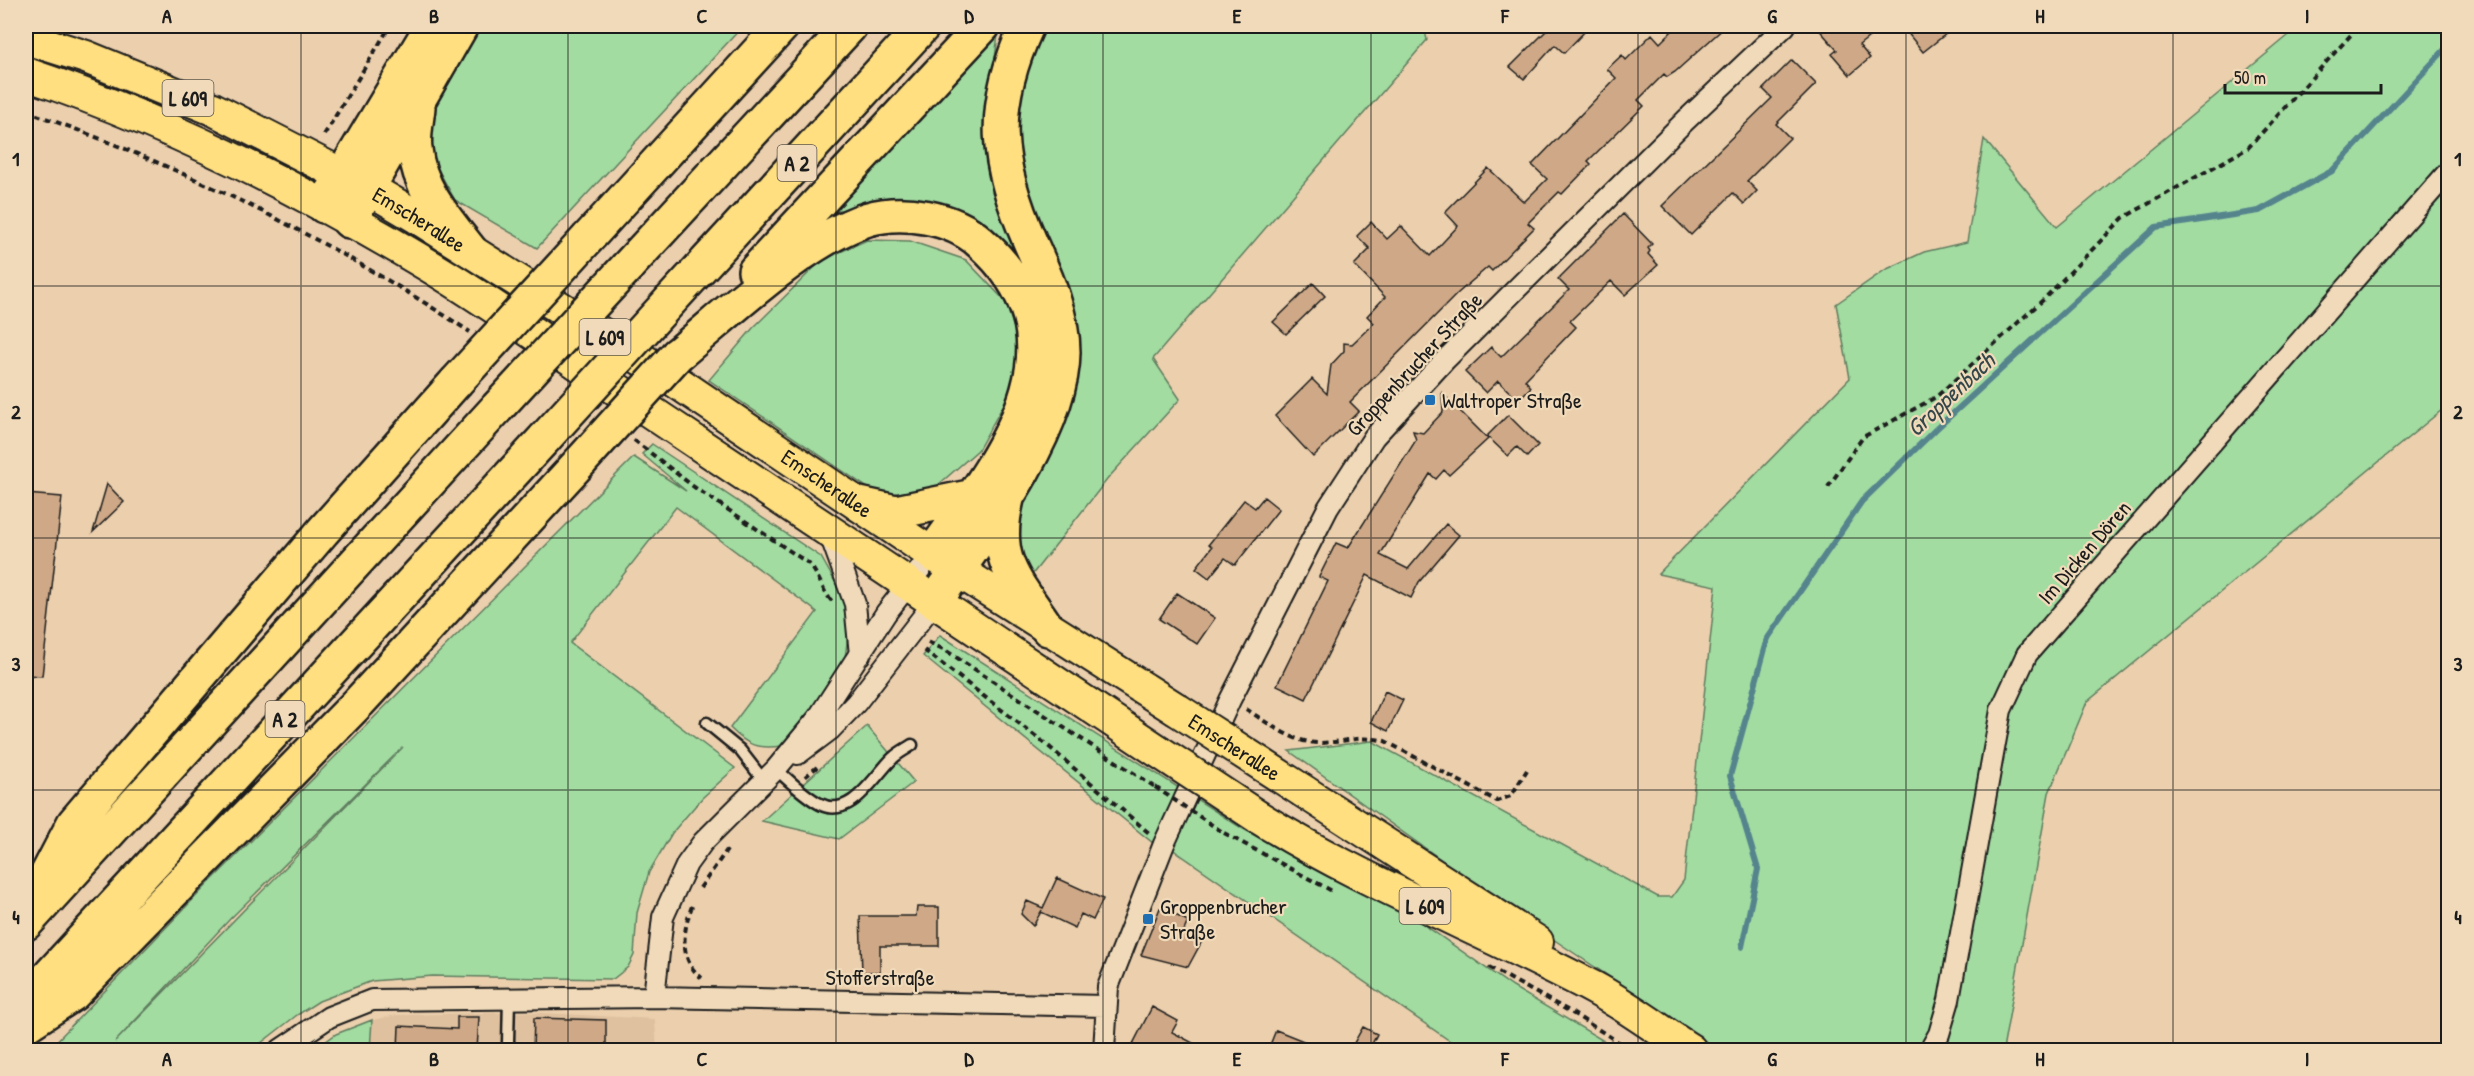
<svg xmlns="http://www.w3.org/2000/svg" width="2474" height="1076" viewBox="0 0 2474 1076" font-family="'Patrick Hand',sans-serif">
<rect width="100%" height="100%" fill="#ecd0ae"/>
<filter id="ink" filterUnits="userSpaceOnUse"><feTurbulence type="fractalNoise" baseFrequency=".0167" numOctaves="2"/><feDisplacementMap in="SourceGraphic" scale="12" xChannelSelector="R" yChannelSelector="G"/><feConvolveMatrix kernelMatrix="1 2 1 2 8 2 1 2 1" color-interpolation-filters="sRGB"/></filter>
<g filter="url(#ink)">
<!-- built -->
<path fill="#dfc19f" d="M526 1012 655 1019 657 1050H370L372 1020 397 1015Z"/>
<!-- green -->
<path fill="#a2dca1" stroke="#5f7c5e" stroke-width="1.5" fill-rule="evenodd" d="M466 26H743L537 248 455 200 424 144 426 97Z
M999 26 992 83 1025 267 990 229 877 204 815 214Z
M1041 26H1424L1427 40 1153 359 1180 399 1110 476 1031 576 1015 544 1020 501 1041 463 1017 165 1015 85Z
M2300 26H2448V405L2087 702 2049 793 2003 1050H1719L1544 933 1289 751 1372 741 1658 897H1672L1684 880 1716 586 1658 574 1850 378 1836 304 1885 270 1924 252 1967 242 1984 139 2057 227Z
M867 240 910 241 966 260 1005 301 1021 349 1018 379 978 450 930 492 887 501 709 380 753 328 822 260Z
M652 444 821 557 843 596 849 627 845 658 805 722 782 746C757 749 748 746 730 728L817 612 676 507 570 643 735 768 702 798 672 833 649 872 637 913 634 955 628 967 613 979 433 976 372 981 319 1001 297 1015 252 1050H48L207 885 634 457 686 491 642 454ZM403 747 115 1042 230 919Z
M940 635 1240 827 1302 862 1410 915 1513 987 1619 1050H1463L1169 847 1153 843 923 656Z
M867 726 914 782 839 839 762 821Z
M372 1020 370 1050H314L336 1034Z"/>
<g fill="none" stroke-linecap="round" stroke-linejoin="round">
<!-- stream -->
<path stroke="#55848d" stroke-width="6" d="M1742 947 1758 869 1730 776 1768 638 1862 501 1936 429 2156 227 2259 211 2332 171 2448 46"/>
</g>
<!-- building -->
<path fill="#cfa987" stroke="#1c1c1c" stroke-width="1.5" d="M1551 26H1590L1564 53 1555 45 1524 79 1510 67Z
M1677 26H1726L1675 72 1667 77 1664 74 1638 100 1644 106 1588 161 1591 164 1562 194 1559 192 1528 223 1534 228 1492 271 1488 267 1458 293 1350 402 1359 411 1313 457 1275 416 1312 379 1327 394 1331 365 1344 351V343L1352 344 1374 323 1367 316 1385 297 1354 265 1370 249 1357 236 1371 222 1387 239 1401 226 1430 256 1458 226 1445 212 1488 168 1524 202 1547 179 1532 165 1616 78 1607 69 1622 55 1626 60 1652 34 1660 43Z
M1816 26H1883L1859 45 1870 58 1850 75 1832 54 1837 50Z
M1902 26H1956L1923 52Z
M1792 60 1816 84 1776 124 1790 138 1747 181 1757 191 1744 204 1733 193 1691 235 1662 206 1772 98 1763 89Z
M1623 214 1652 244 1648 248 1650 251 1648 254 1658 265 1625 295 1611 281 1570 321 1576 327 1525 380 1531 387 1518 400 1498 381 1486 393 1465 372 1491 347 1501 357 1569 290 1558 279Z
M1313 283 1325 296 1286 334 1273 322Z
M1442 393 1488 439 1449 475 1444 470 1436 479 1430 474 1380 555 1408 569 1446 524 1459 535 1419 582 1411 598 1367 575 1306 699 1277 685 1328 581 1319 577 1336 543 1348 548 1416 440 1413 431 1423 433 1443 412Z
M1508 415 1538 445 1527 457 1517 447 1508 456 1487 436Z
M107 484 124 502 93 532Z
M26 494 62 497 42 676 26 675Z
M1264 497 1279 509 1235 565 1225 558 1209 578 1196 568 1212 547 1209 544 1244 500 1255 508Z
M1177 593 1215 618 1197 644 1159 619Z
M1385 691 1403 700 1388 731 1371 722Z
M1057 878 1103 899 1093 920 1081 914 1075 928 1041 912 1042 910 1033 926 1021 914 1027 901 1043 908Z
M917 907H939V946H880V972H862L860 916H916Z
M1160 908 1188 921 1183 933 1202 941 1188 967 1141 955Z
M1152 1007 1178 1021 1172 1032 1206 1050H1141L1132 1046Z
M457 1017H479L477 1050H398L399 1026 457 1029Z
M534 1018 606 1020V1050H533Z
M1363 1027 1377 1034 1369 1050 1354 1043Z
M1276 1030 1326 1050H1268Z"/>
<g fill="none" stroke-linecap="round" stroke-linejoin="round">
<defs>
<path id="service" d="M707 723 740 750 764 781
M776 769C790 781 803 795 820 804 851 820 874 776 893 758 898 753 906 749 912 745
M509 997 508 1043 513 1050"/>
<path id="minor" d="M829 532 855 604 860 655
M798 754 830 730 856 703 936 600
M654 997 663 917 687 864 703 842 776 769 818 718 886 613 932 554
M280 1050 329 1017 372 1000 654 997 1105 1006
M1104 1050 1108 987 1164 844 1230 700 1328 508 1374 437 1444 361 1686 120 1785 26
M1930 1050 1939 1034 1949 1000 2001 710 2027 654 2448 172"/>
<g id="primary">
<path id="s1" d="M26 38 86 57 213 109 368 188 417 217 668 376 932 554 1176 709"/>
<path d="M26 74C169 122 303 190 433 268 499 308 562 354 627 396 805 513 981 633 1158 751"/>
<path d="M1303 791 1537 942"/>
<path d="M1258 817C1365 884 1483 929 1594 988 1627 1006 1659 1030 1690 1050"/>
</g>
<path id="motorway" d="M418 107C417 120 413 135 415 149 419 190 446 219 470 250
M324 206 432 26
M349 221 461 26
M588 238 782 26
M627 267 850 26
M755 271 983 26
M671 300 923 26
M677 355C729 312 805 239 868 219 903 209 952 217 980 242 1095 344 1000 459 932 554
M1007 499C992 562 1015 579 1048 629
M859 504 896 512 974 496
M936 600C981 537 1063 431 1063 352 1063 315 1046 277 1031 244 995 162 989 108 1027 26
M38 892 74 823 323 531 456 382
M26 923 497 408
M26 1001 545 438
M26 1025 73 994 359 702 582 460"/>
</defs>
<!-- service casing -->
<use href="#service" stroke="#1c1c1c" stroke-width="15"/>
<!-- minor casing -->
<use href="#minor" stroke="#1c1c1c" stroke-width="24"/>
<!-- primary casing -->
<use href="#primary" stroke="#1c1c1c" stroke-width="36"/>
<!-- motorway casing -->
<use href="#motorway" stroke="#1c1c1c" stroke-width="38"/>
<!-- path -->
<path stroke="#1c1c1c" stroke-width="4" stroke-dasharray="6 4.5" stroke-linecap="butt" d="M26 111C182 166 331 240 470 332
M324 135 390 26
M634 440 694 487 808 563C820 575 822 593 834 603
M1828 487 1863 437 1936 397 2044 299 2123 218 2248 148 2359 26
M928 642 945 650 1155 787
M924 650 1047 745 1149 833
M1246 709C1268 723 1294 744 1321 743 1345 742 1360 735 1385 741L1497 801 1511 796 1527 770
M805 777 817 767
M1224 833 1334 892
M700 888 727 850
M692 906C683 930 678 960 702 978
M1489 967 1569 1011 1631 1050"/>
<!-- service -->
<use href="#service" stroke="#f0dab9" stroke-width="10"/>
<!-- minor -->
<use href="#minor" stroke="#f0dab9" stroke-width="20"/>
<!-- primary -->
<use href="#primary" stroke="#ffdf80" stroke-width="32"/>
<!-- motorway -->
<use href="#motorway" stroke="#ffdf80" stroke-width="33"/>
<defs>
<g id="primary-bridge">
<path id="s2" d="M1176 709 1303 791"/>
<path d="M1158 751 1258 817"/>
</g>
<path id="motorway-bridge" d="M456 382 588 238
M497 408 627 267
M545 438 671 300
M582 460 677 355"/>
</defs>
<!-- primary-bridge casing -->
<use href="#primary-bridge" stroke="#1c1c1c" stroke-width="36" stroke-linecap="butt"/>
<!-- motorway-bridge casing -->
<use href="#motorway-bridge" stroke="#1c1c1c" stroke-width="38" stroke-linecap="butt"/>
<!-- path-bridge -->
<path stroke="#1c1c1c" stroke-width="4" stroke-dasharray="6 4.5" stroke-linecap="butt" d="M1155 787 1224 833"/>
<!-- primary-bridge -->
<use href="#primary-bridge" stroke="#ffdf80" stroke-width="32"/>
<!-- motorway-bridge -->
<use href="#motorway-bridge" stroke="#ffdf80" stroke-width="33"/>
</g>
</g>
<!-- grid -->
<path fill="none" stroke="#1c1c1c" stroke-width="1.5" stroke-opacity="0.55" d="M301 26V1050M568 26V1050M836 26V1050M1103 26V1050M1371 26V1050M1638 26V1050M1906 26V1050M2173 26V1050M26 286H2448M26 538H2448M26 790H2448"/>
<!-- markers -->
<g fill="#1f6fb2" stroke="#f0dab9" stroke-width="2">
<rect x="1424" y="394" width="12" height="12" rx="3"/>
<rect x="1142" y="913" width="12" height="12" rx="3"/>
</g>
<g text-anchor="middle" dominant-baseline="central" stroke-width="4.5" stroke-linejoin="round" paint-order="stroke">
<!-- shield labels -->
<g fill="#f0dab9" stroke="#5c554b" stroke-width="1.5">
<rect x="162.5" y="80" width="51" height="36" rx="4.5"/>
<rect x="777.5" y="145" width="39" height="36" rx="4.5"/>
<rect x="579.5" y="319" width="51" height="36" rx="4.5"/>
<rect x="265.5" y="701" width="39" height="36" rx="4.5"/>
<rect x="1399.5" y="888" width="51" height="36" rx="4.5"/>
</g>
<g font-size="21" font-weight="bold" fill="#1c1c1c">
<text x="188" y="98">L 609</text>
<text x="797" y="163">A 2</text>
<text x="605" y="337">L 609</text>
<text x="285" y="719">A 2</text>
<text x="1425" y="906">L 609</text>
</g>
<!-- street labels -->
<g font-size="22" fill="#1c1c1c" stroke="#f0dab9">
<text stroke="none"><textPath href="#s1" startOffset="434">Emscherallee</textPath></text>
<text transform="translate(1414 364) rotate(-47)">Groppenbrucher Straße</text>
<text stroke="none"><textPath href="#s1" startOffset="920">Emscherallee</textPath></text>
<text transform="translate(2084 552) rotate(-49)">Im Dicken Dören</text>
<text stroke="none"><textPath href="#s2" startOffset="70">Emscherallee</textPath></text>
<text x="880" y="977">Stofferstraße</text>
</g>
<!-- poi labels -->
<g font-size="22" fill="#1c1c1c" stroke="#f0dab9" text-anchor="start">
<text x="1442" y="400">Waltroper Straße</text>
<text x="1160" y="906">Groppenbrucher<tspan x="1160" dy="25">Straße</tspan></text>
</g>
<!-- water labels -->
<g font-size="24" font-style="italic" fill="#34484b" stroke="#f0dab9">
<text transform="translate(1950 394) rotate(-43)">Groppenbach</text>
</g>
</g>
<!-- margin -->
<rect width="2474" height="1076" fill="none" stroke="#f0dab9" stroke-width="66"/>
<!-- scale -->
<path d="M2225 84v9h156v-9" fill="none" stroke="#1c1c1c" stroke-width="3"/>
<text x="2234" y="84" font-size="18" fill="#1c1c1c" stroke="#f0dab9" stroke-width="4.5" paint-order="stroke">50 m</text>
<rect x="33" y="33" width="2408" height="1010" fill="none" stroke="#1c1c1c" stroke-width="2"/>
<g font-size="20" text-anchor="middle" font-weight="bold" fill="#1c1c1c">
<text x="167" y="23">A</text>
<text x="434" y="23">B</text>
<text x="702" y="23">C</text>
<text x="969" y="23">D</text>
<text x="1237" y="23">E</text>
<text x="1505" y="23">F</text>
<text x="1772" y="23">G</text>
<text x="2040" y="23">H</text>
<text x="2307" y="23">I</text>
<text x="16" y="166">1</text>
<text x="2458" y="166">1</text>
<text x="16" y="419">2</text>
<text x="2458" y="419">2</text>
<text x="16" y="671">3</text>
<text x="2458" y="671">3</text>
<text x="16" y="924">4</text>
<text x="2458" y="924">4</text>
<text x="167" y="1066">A</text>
<text x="434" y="1066">B</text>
<text x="702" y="1066">C</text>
<text x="969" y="1066">D</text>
<text x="1237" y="1066">E</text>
<text x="1505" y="1066">F</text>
<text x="1772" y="1066">G</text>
<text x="2040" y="1066">H</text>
<text x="2307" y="1066">I</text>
</g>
</svg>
